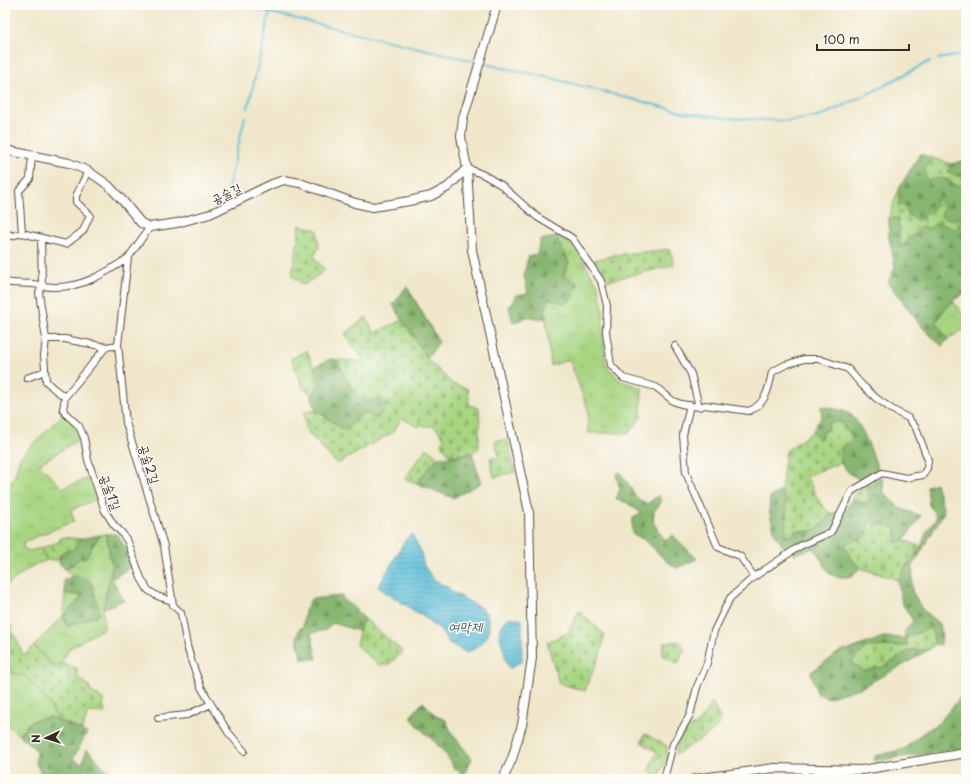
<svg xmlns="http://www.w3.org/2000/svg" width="971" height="784" viewBox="0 0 971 784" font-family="'Playpen Sans','Poor Story',sans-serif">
<defs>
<pattern id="grass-tufts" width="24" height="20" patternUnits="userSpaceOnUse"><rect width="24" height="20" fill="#a8d582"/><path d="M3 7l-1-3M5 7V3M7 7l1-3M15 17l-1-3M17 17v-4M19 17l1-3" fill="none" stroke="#92b770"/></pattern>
<pattern id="forest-firs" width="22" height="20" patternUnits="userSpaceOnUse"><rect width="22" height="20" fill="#86b670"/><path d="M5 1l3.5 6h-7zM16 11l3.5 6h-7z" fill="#6f945b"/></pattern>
<pattern id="cemetery-stones" width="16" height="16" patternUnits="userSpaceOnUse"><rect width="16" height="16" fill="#a8d582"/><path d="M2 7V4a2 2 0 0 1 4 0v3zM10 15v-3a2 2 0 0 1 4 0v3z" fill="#92b770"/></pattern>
<pattern id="water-rules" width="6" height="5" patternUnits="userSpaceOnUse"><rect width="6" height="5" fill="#5abdd8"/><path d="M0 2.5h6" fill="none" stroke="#4c9aaf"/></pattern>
</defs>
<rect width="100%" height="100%" fill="#fdfcf7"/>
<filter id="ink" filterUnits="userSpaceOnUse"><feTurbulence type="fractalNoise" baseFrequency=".025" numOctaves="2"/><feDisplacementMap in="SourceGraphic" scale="8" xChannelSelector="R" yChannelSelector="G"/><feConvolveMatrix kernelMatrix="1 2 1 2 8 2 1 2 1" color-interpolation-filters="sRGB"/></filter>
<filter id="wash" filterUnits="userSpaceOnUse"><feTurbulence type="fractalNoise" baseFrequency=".012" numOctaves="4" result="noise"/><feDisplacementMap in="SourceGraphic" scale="16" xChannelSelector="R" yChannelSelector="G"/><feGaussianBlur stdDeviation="0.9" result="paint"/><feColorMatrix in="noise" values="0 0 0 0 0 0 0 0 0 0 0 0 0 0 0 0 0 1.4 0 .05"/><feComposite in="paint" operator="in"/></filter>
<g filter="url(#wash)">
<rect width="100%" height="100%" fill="#f0e7cb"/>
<!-- grass -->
<path fill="url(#grass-tufts)" stroke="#728050" d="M560 234 576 249 598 285 603 308V335L606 364 619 380 642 388 641 417 629 433H588V409L569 359 551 366 545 311 548 298 578 283 563 276 569 263 556 237Z
M953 301 966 318V328L948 339 936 323 940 315Z
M63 414 75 426 81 438 39 464 62 488 91 477 99 498 71 510 74 521 24 542 23 548 29 551 41 548 47 560 32 566 5 587V481H13L20 457Z
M106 534 112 566 103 609 104 628 70 648 61 664 53 667 34 646 63 616 65 593 78 595 82 598 63 616 99 614 76 575 72 577 65 569 74 564 78 559 85 557 100 535Z
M5 670 27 677 48 702 58 720 50 717 31 721 19 735 5 723Z"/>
<!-- forest -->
<path fill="url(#forest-firs)" stroke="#607047" d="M920 154 933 158 924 170C938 176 951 184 966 187V292C953 300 942 309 936 323L948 339 942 346 923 328 888 283 895 266 889 238V218H898L901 248 921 227 930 228 936 222 949 226 962 218 948 219 941 216 936 199V206L919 221 908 215 897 206 900 197 898 190Z
M966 160V178L948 173 951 164Z
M556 237 569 263 563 276 578 283 573 298 566 304 548 298 545 311 546 319 527 317 513 323 509 307 516 295 528 293 524 275 528 257 537 254 540 240Z
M407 286 439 342 427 359 393 305Z
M330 359 337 360 353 391 382 398 387 406 377 419 363 412 352 424 343 430 316 410 311 394 319 383 314 367Z
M821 406C829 408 840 409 848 413 862 420 873 457 879 471L862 481 850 474 840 463V449L831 422 818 440 812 432 822 416Z
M472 453 481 483 453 498 416 483 437 458Z
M620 472 638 499 647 504 659 495 661 503 654 511 653 522 665 541 673 535 697 559 677 568 666 561 646 541 632 533V519L641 513 626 502 616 500 620 489 616 475Z
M882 477 884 493 900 508 921 516 904 540 895 543 896 528 869 522 865 537 849 555 860 568 851 577H837L830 574 814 548 795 554 782 545 775 534 769 510 770 497 781 491C789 502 787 520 785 533L795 530 806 532 819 528 830 513H845L852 499 864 503 867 485Z
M936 483 944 512 913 566 912 591 922 609 939 624 942 632 941 645 935 644 931 628 905 638 908 646 867 647 885 666 909 650 930 649 905 664 860 688 827 698 817 693 811 672 842 650H849L883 637 905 638V631L913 621 902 603 898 580 906 566 921 547 926 533 936 519 934 512 929 505 927 486Z
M106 534H117L129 553 132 566 112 579 124 600 103 609 112 566Z
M100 535 85 558 78 559 74 564 65 569 59 563 60 556 64 551 73 550 80 539Z
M76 575 89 580 92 584 100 614 67 627 63 616 81 598 78 595 65 593 64 580Z
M341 596 363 617 359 631 333 623 326 630 311 633 317 659H302L297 640 299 629 303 627 305 611 311 599Z
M963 694 966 702V748L874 761 875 756 904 749 921 734 939 723Z
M423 702 436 716 446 720 451 732 472 759 464 774 455 769 447 756 435 742 425 733 410 717Z
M50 717 87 733 73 759 82 764 87 749 115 779H94L86 769 73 779H54L42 775 36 763V750L19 735 31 721Z"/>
<!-- cemetery -->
<path fill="url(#cemetery-stones)" stroke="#728050" d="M933 158 951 164 948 173 966 178V187L956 185 943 178 928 180 924 170Z
M898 190 900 197 898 206 904 205 908 215 919 221 936 206V199L945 203 941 216 948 219 962 218 956 230 949 226 936 223 930 228 921 227 900 248 898 218H889Z
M300 225 317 230 319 247 314 257 325 270 304 285 292 276Z
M670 249 674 265 603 282 594 260 615 255Z
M366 317 374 333 403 320 427 359 453 384 468 389 469 405 479 408 480 427 479 429V448L472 453 450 456 447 451 441 445 444 437 434 426H416L402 418 393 432 337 464 306 430 304 412 316 410 343 430 352 424 363 412 377 419 387 406 382 398 369 401 353 391 337 360 364 361 345 334Z
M307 350 320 383 311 394 303 388 297 372 291 359Z
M831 422H840L854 438 840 449V463L806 476 820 503 830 513C819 529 816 533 795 530L791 537 785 533C787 520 789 502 781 491L786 451 812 432 819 440Z
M508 439 515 472 494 477 490 458H499L495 441Z
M426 448 434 453 437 458 416 483 405 479Z
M867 485 870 501 864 503 852 499 856 492Z
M869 522 896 528 895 543 904 540 921 547 906 566 898 580 860 568 849 555 845 544 865 537Z
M62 537 80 539 73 550 64 551 60 556 59 560H47L41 548 58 542Z
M579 611 604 634C604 655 591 671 585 691L559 683 547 642 568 633Z
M5 614 24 656 34 646 53 667 61 664 77 668V677L89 686 90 691 105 700 103 703 105 713 88 712 82 730 58 720 48 702 27 677 5 670Z
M363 617 403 652 388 665H379L356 645Z
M931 628 935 644 930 649 909 650 885 666 864 671 851 662 867 647 908 646 905 638Z
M679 641 685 649 678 664 662 655 664 643Z
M712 702 721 720 715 730 675 755 677 744 687 728 697 725Z
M645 734 667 746V759L657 779 649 769 657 752 641 742Z"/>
<!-- water -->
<path fill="url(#water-rules)" stroke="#4a747b" d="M412 534 421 552 424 566 435 581 449 588 451 592 456 594C464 599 480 606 486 613 488 617 489 622 489 626 490 640 478 647 467 653L449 643 438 627 431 624 423 615 416 612 378 587 406 539Z
M511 617 522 620V661L511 668H510L507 664 499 633C501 626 505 619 511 617Z"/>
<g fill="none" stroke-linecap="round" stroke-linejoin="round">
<!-- stream -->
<path stroke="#5abdd8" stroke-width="2" d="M238 5 474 61
M938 59 966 54
M485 64 546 77 683 112 727 118 789 121 819 117 868 94 930 61
M248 108 270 12
M226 197 245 117"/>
</g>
</g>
<g filter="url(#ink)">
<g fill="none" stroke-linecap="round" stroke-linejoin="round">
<defs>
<path id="minor" d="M467 168 484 175 501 185 537 217 572 238 601 281 607 306 606 332 611 365 623 378 656 387 673 401 681 404 699 407 705 405 749 411C766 404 769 388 772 372L785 365 804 359H819L848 369 861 384 876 398 893 410 908 418 916 428 928 460 927 468 923 475 906 478 882 473 852 491 831 532 800 546 754 577 730 598 714 631 707 663 697 687 690 715 673 744 664 779
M150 227 128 258 118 345 126 423 164 546 173 605 181 613 187 646 192 663 201 687 211 704 228 732 244 751
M5 232 12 236 22 233 19 191 30 179 32 155
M22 233 66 244 83 231 90 215 76 202V196L88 171
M41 238 42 286 39 293 46 339 44 356 46 381 53 388 65 397
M5 282C14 284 23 283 33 284 40 285 47 287 54 287 82 288 106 273 128 258
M46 339H65L106 347 118 345
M675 346 691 374 699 407
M106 347 65 397 63 409 65 413 79 426 84 438 88 460 105 511 114 525 122 533 128 542 141 578 148 590 157 596 172 601
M27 378 45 371
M690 405 683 435 686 473 718 547 740 556 754 577
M158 718 187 715 211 704
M804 779 805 769"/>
<path id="tertiary" d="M497 5 463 118 461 137 467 168 472 250 529 512 532 658 522 725 512 759 503 779
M5 150 69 163 88 171 108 185 123 201 141 223 150 227 177 223 210 214 272 184 284 180 300 183 355 203 373 207 409 201 431 196 448 187 467 168
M694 779 774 768 862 770 966 753"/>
</defs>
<!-- minor casing -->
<use href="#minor" stroke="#564638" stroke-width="8"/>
<!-- tertiary casing -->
<use href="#tertiary" stroke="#564638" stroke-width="10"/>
<!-- minor -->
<use href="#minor" stroke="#fff" stroke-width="6"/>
<!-- tertiary -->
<use href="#tertiary" stroke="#fff" stroke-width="8"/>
</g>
</g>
<g text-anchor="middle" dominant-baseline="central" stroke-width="3" stroke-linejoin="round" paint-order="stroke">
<!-- street labels -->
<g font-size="13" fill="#3b2a1e" stroke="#fdfcf7">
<text transform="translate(226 193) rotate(-26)">공술길</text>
<text transform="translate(150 464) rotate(73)">공술2길</text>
<text transform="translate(111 492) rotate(69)">공술1길</text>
</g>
<!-- water labels -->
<g font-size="14" font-style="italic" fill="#465d5f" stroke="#fdfcf7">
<text x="465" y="626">여막제</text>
</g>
</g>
<!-- margin -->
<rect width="971" height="784" fill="none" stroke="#fdfcf7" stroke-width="20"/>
<!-- north arrow -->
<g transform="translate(46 738) rotate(266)" stroke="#fdfcf7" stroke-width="3" paint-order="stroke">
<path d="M0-3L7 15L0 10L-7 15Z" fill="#3b2a1e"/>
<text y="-6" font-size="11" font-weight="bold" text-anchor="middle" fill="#3b2a1e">N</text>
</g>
<!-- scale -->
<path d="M817 44v6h92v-6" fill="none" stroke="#3b2a1e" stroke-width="2"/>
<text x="823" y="44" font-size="12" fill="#3b2a1e" stroke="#fdfcf7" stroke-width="3" paint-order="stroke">100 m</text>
</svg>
